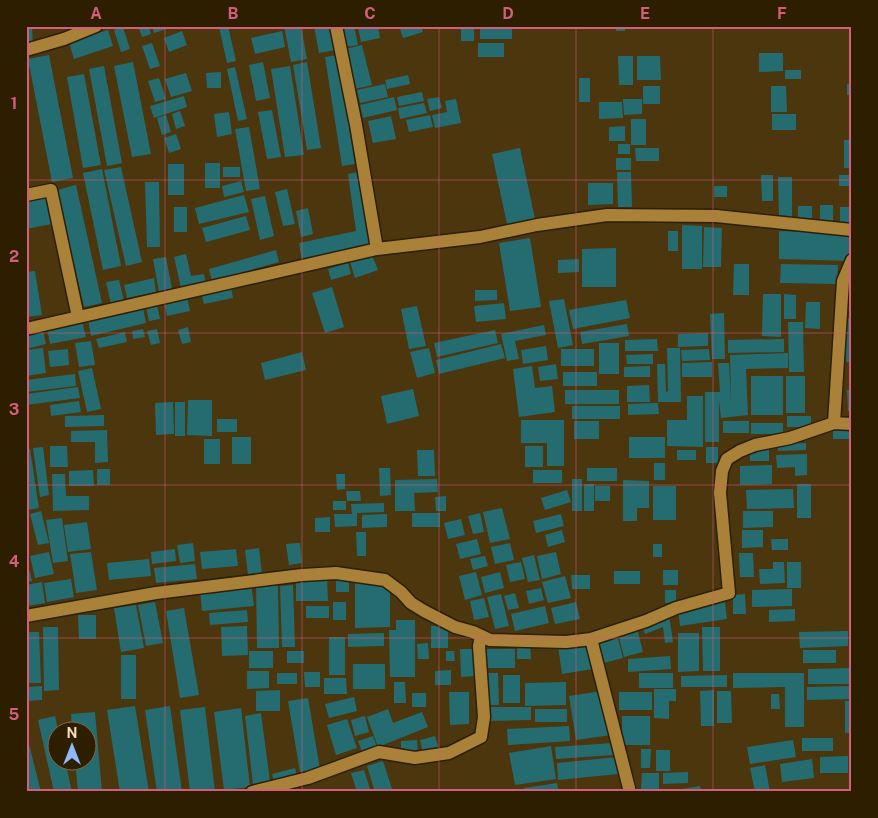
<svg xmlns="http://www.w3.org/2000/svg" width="878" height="818" viewBox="0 0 878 818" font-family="'Public Sans',sans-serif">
<rect width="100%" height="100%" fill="#4b360e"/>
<!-- building -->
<path fill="#256c70" d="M26 26H32L33 48H26Z
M67 26H83L69 31Z
M138 26H149L151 34 142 37Z
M152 26H173V27L154 33Z
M225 26H228L236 61 227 63 219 27Z
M284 26H301L307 59 291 62Z
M314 26H330L336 50 319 53Z
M342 26H354L358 45 346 47Z
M364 26H378L380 38 361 42 358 27Z
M399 26H421L423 32 403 38Z
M461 26H474V41H461Z
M480 26H512V39H480Z
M616 26H625V31H616Z
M123 27 130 49 121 52 114 30Z
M108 30 113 46 74 59 69 42Z
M182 31 187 45 169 52 164 38Z
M282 31 285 47 255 54 251 38Z
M152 43 160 66 150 69 142 46Z
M478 43H504V57H478Z
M362 45 372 85 355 89 345 49Z
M759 53H783V71L759 72Z
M49 55 73 178 52 182 28 59Z
M338 55 355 164 342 166 325 57Z
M618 56H633V85H619Z
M637 56H660L661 80H637Z
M133 62 151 154 132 157 114 66Z
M263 62 270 98 256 101 249 65Z
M307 62 321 148 307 150 293 65Z
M104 66 122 163 107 166 89 69Z
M290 66 304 155 285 157 271 69Z
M235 67 247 119 238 121 227 69Z
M850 68H852V82H850Z
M785 70H801V79H785Z
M221 72V88H207L206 73Z
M186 73 192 91 171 97 165 79Z
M84 74 101 165 83 168 67 77Z
M408 75 410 84 387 89 385 80Z
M159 78 166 99 155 102 148 81Z
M579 78H590V102H579Z
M385 84 388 97 360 103 357 90Z
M847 84H852V95H847Z
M643 86H660V104H643Z
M771 86H786L787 112H771Z
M422 92 424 101 399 106 397 97Z
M184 96 187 107 154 118 150 106Z
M394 97 397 110 363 118 360 105Z
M439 97 442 108 430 111 427 99Z
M456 99 461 123 435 128 432 115 447 112 445 101Z
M623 99H642V114L624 115Z
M599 102H622L623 118 599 119Z
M424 103 427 113 400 119 398 108Z
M272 110 281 157 267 159 258 112Z
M180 111 185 126 176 129 172 114Z
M229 112 232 134 217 137 214 114Z
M772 114H796V130H772Z
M166 115 171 132 162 135 157 118Z
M430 115 433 127 409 132 406 120Z
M391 116 396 139 373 143 368 121Z
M631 119H646V145H631Z
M625 126V141H609V127Z
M249 127 260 189 246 191 235 129Z
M176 134 181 149 169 153 164 138Z
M844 140H852V168H844Z
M618 144H630V154H618Z
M520 148 535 219 507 224 492 154Z
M635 148H659V161H636Z
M616 158H631V170H616Z
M205 163H220V188H205Z
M168 164H184V195H168Z
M121 167 142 262 126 266 104 170Z
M223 167H240V177H223Z
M102 169 121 266 103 270 83 173Z
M362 171 373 246 302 261 299 243 356 231 348 174Z
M617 172H631L632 207H618Z
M761 175H773V201H762Z
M839 175H852V186H839Z
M778 177H792V217H779Z
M241 181 244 192 224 197 222 186Z
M145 182H159L160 247H147Z
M588 183H613V204L588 205Z
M76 185 102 303 84 307 57 190Z
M714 186H727V197H714Z
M287 189 295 224 283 226 275 192Z
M244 195 249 212 199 224 195 208Z
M47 196 52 224 26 229V200Z
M265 196 274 236 260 240 251 199Z
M820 205H833V221L820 222Z
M798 206H812V218H798Z
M174 207H187V232H174Z
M840 207H852V223H840Z
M308 208 313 234 301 237 296 211Z
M246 216 250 230 206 242 202 228Z
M682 225 702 226V269H682Z
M704 227 722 228 721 267H703Z
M668 231H678V251H668Z
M779 231 850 233V261L779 259Z
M530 238 541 307 510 311 499 243Z
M616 248V287H582V249Z
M276 250 279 262 212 281 209 269Z
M186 254 191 276 204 274 206 283 181 288 174 257Z
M372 255 378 270 355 278 350 262Z
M166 257 172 289 159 292 153 259Z
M579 259V272L558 273V260Z
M348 263 351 274 331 280 328 269Z
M734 264H749V295H733Z
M781 264 838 265 837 284 780 283Z
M35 271 42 315 26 317V272Z
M852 275V310H848V285Z
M154 278 156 292 127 298 124 285Z
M119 280 124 301 111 304 106 282Z
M231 287 233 298 204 304 201 293Z
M332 287 344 327 325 333 312 293Z
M475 290H497V300L475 301Z
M763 294H781V337L762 336Z
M784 294 796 295V319H784Z
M187 297 190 311 167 316 164 302Z
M564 299 573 345 558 348 549 301Z
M626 300 630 318 573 329 569 310Z
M806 302H820V329L805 328Z
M504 303 506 319 476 322 474 306Z
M157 305 160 319 149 321 146 307Z
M417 306 426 346 409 349 401 309Z
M143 308 146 323 91 336 88 320Z
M724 313 725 359H712L710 314Z
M845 318H852V362H846Z
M82 321 86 337 50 344 47 328Z
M788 322H803L804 372H789Z
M627 324 629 336 582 344 580 332Z
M544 325 546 335 515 341 519 359 507 361 501 334Z
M188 327 191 342 182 344 178 330Z
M143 329 145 337 133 339 132 331Z
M157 329 160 343 151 345 147 331Z
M43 330 46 344 26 349V333Z
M495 330 498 343 437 357 434 343Z
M125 332 127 342 99 348 96 339Z
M708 333V346L678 347V334Z
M657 339 658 351H625V340Z
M784 339V352L728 353V340Z
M91 341 95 365 79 367 75 343Z
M599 343H619V374H599Z
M501 344 505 358 439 374 436 360Z
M546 346 548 360 523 364 521 350Z
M43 348 46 373 26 376V350Z
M429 348 435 373 417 378 410 352Z
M667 348H680L681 402H658L657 364H665L666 392 668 391Z
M68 349 69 365 50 367 48 351Z
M561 349H594V366H561Z
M709 349 710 360 682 361 681 350Z
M302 352 306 370 265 380 261 363Z
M788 353V368L746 369 748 415 721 418 719 400V442H705V392H720L718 363H729L731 404 730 355Z
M653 354V364H627L626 355Z
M712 362V377H682V363Z
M556 364 558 379 540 381 538 367Z
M532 366 535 388 552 386 555 412 519 417 513 369Z
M650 366V377H624V367Z
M92 368 101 409 87 412 78 371Z
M563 372H597V386H563Z
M75 374 76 386 26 392V380Z
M751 376H783V415H751Z
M786 376H805V413H786Z
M649 385 650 402H627V386Z
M78 387 80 398 26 405V394Z
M413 389 419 416 387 424 381 396Z
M565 390H619V404H565Z
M847 390H852V411H848Z
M687 396H703V447L667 446V420H687Z
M188 400H212V436L187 435Z
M79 401 81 412 51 416 50 405Z
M173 402 174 434 156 435 155 403Z
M175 402H185V436H175Z
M658 403 659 414 628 415V404Z
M572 406H620V419H572Z
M104 415V426L65 427V416Z
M787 416H811V427H787Z
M217 419H237V432H217Z
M521 420H564V466H547V443H521Z
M574 421H599V439H574Z
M723 421H749V433H723Z
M751 423H783V434H751Z
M851 426V439H833V427Z
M107 430 108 462 95 463V442H71V431Z
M232 437H251V464H232Z
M629 437H665V458H629Z
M204 439H220V464H204Z
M806 443V450L778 451V444Z
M50 446H67L68 467H50Z
M525 446H543V467H525Z
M43 447 49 495 40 497 33 448Z
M706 447H718V463H706Z
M769 448V461H750V449Z
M30 449 39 508 28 510 26 496V450Z
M417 450H434L435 476H418Z
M677 450H696V460H677Z
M807 454V475L795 476V467L777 468 776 455Z
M654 463H665V480H654Z
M772 465V484L740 485V466Z
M379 468H390L391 495 380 496Z
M587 468H617V481H587Z
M97 469H110V485H97Z
M93 470 94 486H69V471Z
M533 470H562V483H533Z
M52 474H65L66 496H89V510L53 511Z
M336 474H345V489L337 490Z
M437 479 438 492 414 493 415 511H395V480Z
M572 479H582V511H572Z
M623 480 649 481V508H637V521H623Z
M584 484H594V511H584Z
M797 484H811V518H797Z
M595 486H610V501H595Z
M653 486H676V520H653Z
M793 489 794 508 747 509 746 490Z
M567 490 571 502 545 510 541 498Z
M346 491H360L361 501H347Z
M446 496V511H436L435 497Z
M333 501H346V510H333Z
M384 503V512L357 513V526L335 527 334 514H352L351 504Z
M502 508 510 539 490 543 483 512Z
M41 511 49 543 38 545 30 514Z
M743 511H773V527L743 528Z
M412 513H440V527H412Z
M480 513 484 532 473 534 468 516Z
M387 514V527L362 528V515Z
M561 514 564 526 536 533 533 521Z
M330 517V532H315V518Z
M62 518 68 561 53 563 46 520Z
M461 519 465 535 448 539 444 523Z
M87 522 91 549 68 552 64 525Z
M562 530 565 542 548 547 545 535Z
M742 530H763V547L742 548Z
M356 532H366V556H357Z
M477 539 481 554 460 559 456 544Z
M771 539H788V550H772Z
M193 543 195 561 180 563 177 545Z
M300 543 302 563 289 565 286 544Z
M510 543 514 560 495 564 491 547Z
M653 544H662V557H653Z
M259 548 262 574 248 575 245 550Z
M175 549 176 561 152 564 151 552Z
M236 549 238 566 202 569 200 552Z
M49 552 54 574 35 578 30 556Z
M91 552 97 590 76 593 70 554Z
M556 552 561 574 542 579 537 556Z
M739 553H753L754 577H740Z
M534 555 540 580 528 582 522 558Z
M26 556 32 581 26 582Z
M485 556 488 566 473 570 470 559Z
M149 559 151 576 109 580 107 563Z
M521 562 525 579 510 582 506 565Z
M773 562H784L785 583 760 584 759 569H773Z
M787 562H801V588H787Z
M195 564 197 579 156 583 154 568Z
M663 570H678V585H663Z
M614 571H640V584H614Z
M476 572 482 595 465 600 459 576Z
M500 572 504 588 485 593 481 577Z
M571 575H590V589H572Z
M296 576H327L328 601H296Z
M565 576 571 598 548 603 542 582Z
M349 577V592H336V578Z
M355 577 390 586V627L355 628Z
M71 579 74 597 47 602 44 583Z
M42 582 45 603 26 606V585Z
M251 584 254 606 202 611 200 590Z
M256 585H278L279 648H257Z
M293 585 295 647H282L280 586Z
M541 588 544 600 529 604 526 591Z
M792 589V606L752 607V590Z
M665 590H676V603H665Z
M515 593 519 608 508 610 504 596Z
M501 594 509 626 495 629 487 597Z
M745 594 746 614H733V595Z
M484 598 489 617 474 620 470 601Z
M155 602 163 643 146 646 138 605Z
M333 602H346V620H333Z
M576 602 580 619 555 624 551 608Z
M725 602 727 619 680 626 678 610Z
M136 605 144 648 121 652 114 608Z
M306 606H329V618H306Z
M545 606 549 623 515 631 511 614Z
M184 608 199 695 180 698 166 611Z
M795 609V621L769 622V610Z
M247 610 248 622 210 625 209 613Z
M669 614 673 642 665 643 663 627 645 634 642 625Z
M78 615H96V639H79Z
M396 620H415V677H390L389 630H396Z
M247 626 248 655 222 656 221 627Z
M431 626H448V648H431Z
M43 627H58L59 690 44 691Z
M702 627H720V671H703Z
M637 628 643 652 624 657 618 633Z
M848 631V646L800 648 799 632Z
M27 632H39L41 683H28Z
M384 633V646L348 647V634Z
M678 633H699V671L678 672Z
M617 635 623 658 600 664 594 641Z
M329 637H345V675H329Z
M589 642 593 669 562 674 558 646Z
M428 643 429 659H418L417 644Z
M530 643 531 659H517V644Z
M460 649H473L474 676 461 677Z
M483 649H515V668H483Z
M803 650H836V663H803Z
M249 651H273V668H249Z
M287 651H304V663H287Z
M446 651H454L455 661H446Z
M121 655H136V699H121Z
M670 656 671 669 628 672V659Z
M353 664H385V689H353Z
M851 668 852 684H808V669Z
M451 670V685H435V671Z
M247 671H269V688L247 689Z
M304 672H320V687H305Z
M277 673H297V684H277Z
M486 673H498L499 705H486Z
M639 673H673V688H639Z
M733 673H804V727H785V687L733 688Z
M503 675H520V703H503Z
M727 675V687H681V676Z
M324 678H346L347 694H324Z
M394 682H405L406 703H394Z
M566 682V705L525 706V683Z
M42 686V700L26 701V687Z
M852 686V699L807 700V687Z
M654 689H676V701H669V719L654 718Z
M280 690V711H256V691Z
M714 690V726H701L700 691Z
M602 691 611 735 576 740 569 696Z
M717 691H731L732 723H717Z
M449 692H469V724L450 725Z
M619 692H652V710H619Z
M412 693H426V707H412Z
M771 694H779L780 709H771Z
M354 697 357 711 329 718 325 704Z
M308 698 320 769 300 772 288 701Z
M845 701H852V733H845Z
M135 706 149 792H120L107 710Z
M170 706 182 792H157L145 710Z
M205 707 215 792H190L180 710Z
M489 707H531V720L489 721Z
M241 708 250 787 224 790 214 712Z
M388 709 393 723 422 712 428 727 378 747 367 717Z
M535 709H567V722H535Z
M95 712 102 792H78L75 760H88V730H72L71 714Z
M261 713 270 782 253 784 245 716Z
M55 716 58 730V760H65L72 792H54L38 720Z
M365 716 369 732 355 736 351 720Z
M622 716H650V745H622Z
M347 719 357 748 336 755 327 725Z
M569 726 570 741 508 745 507 729Z
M26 736H27L41 792H26Z
M373 736 377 747 362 752 358 741Z
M435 736 439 749 423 753 420 740Z
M802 738H833V751H802Z
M417 740 418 754H401V741Z
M793 740 796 757 750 764 747 747Z
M613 743 614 755 556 759 555 747Z
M551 746 556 779 515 785 509 753Z
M641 749H651L650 768H641Z
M656 750H670V771H656Z
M848 756V773H820V757Z
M617 757 618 774 558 780 557 763Z
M812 759 814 778 782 782 780 764Z
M383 761 393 792H375L367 766Z
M765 765 770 792H755L750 768Z
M295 768 298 778 275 785 272 774Z
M364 770 371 792H357L351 773Z
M688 772V783L663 784V773Z
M642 773H659V790H641Z
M557 783 559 792H524V788Z
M296 785 298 792H272Z
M700 786 701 792H670V791Z"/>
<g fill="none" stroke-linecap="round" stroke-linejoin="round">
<defs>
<path id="minor" d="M26 50 64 39 96 26
M26 195 51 190 78 317
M377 249 480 237 537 225 607 215 716 216 852 230
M26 329 377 249 356 125 336 26
M834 423 852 424
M26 616 156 593 302 575 336 573 385 580 401 592 411 603 424 611 455 627 473 632 490 640 566 642 591 639 646 621 676 608 729 593 720 493 722 471 727 459 740 451 755 445 790 438 834 423 843 281 852 260
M591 639 630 792
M252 792 308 778 379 752 415 758 449 753 481 737 484 717 479 646 481 636"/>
</defs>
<!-- minor casing -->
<use href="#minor" stroke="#2c1f08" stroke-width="15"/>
<!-- minor -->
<use href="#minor" stroke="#aa8138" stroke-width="12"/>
</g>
<!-- grid -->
<path fill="none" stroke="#d35d7c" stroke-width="1" stroke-opacity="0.55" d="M165 26V792M302 26V792M439 26V792M576 26V792M713 26V792M26 180H852M26 333H852M26 485H852M26 638H852"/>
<!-- border -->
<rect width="878" height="818" fill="none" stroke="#2e1e00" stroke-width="55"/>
<!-- north arrow -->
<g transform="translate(72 746)"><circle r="24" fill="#2e1e00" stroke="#7d6a4a"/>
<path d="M0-4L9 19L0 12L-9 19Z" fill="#8eb9fd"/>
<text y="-8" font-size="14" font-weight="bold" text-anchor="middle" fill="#f3ddba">N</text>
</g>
<rect x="28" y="28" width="822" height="762" fill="none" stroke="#d35d7c" stroke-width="2"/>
<g font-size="16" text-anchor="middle" font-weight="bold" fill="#d35d7c">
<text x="96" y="19">A</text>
<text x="233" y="19">B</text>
<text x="370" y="19">C</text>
<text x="508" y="19">D</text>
<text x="645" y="19">E</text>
<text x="782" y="19">F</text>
<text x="14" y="109">1</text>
<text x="14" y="262">2</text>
<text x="14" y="415">3</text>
<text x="14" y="567">4</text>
<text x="14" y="720">5</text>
</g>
</svg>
